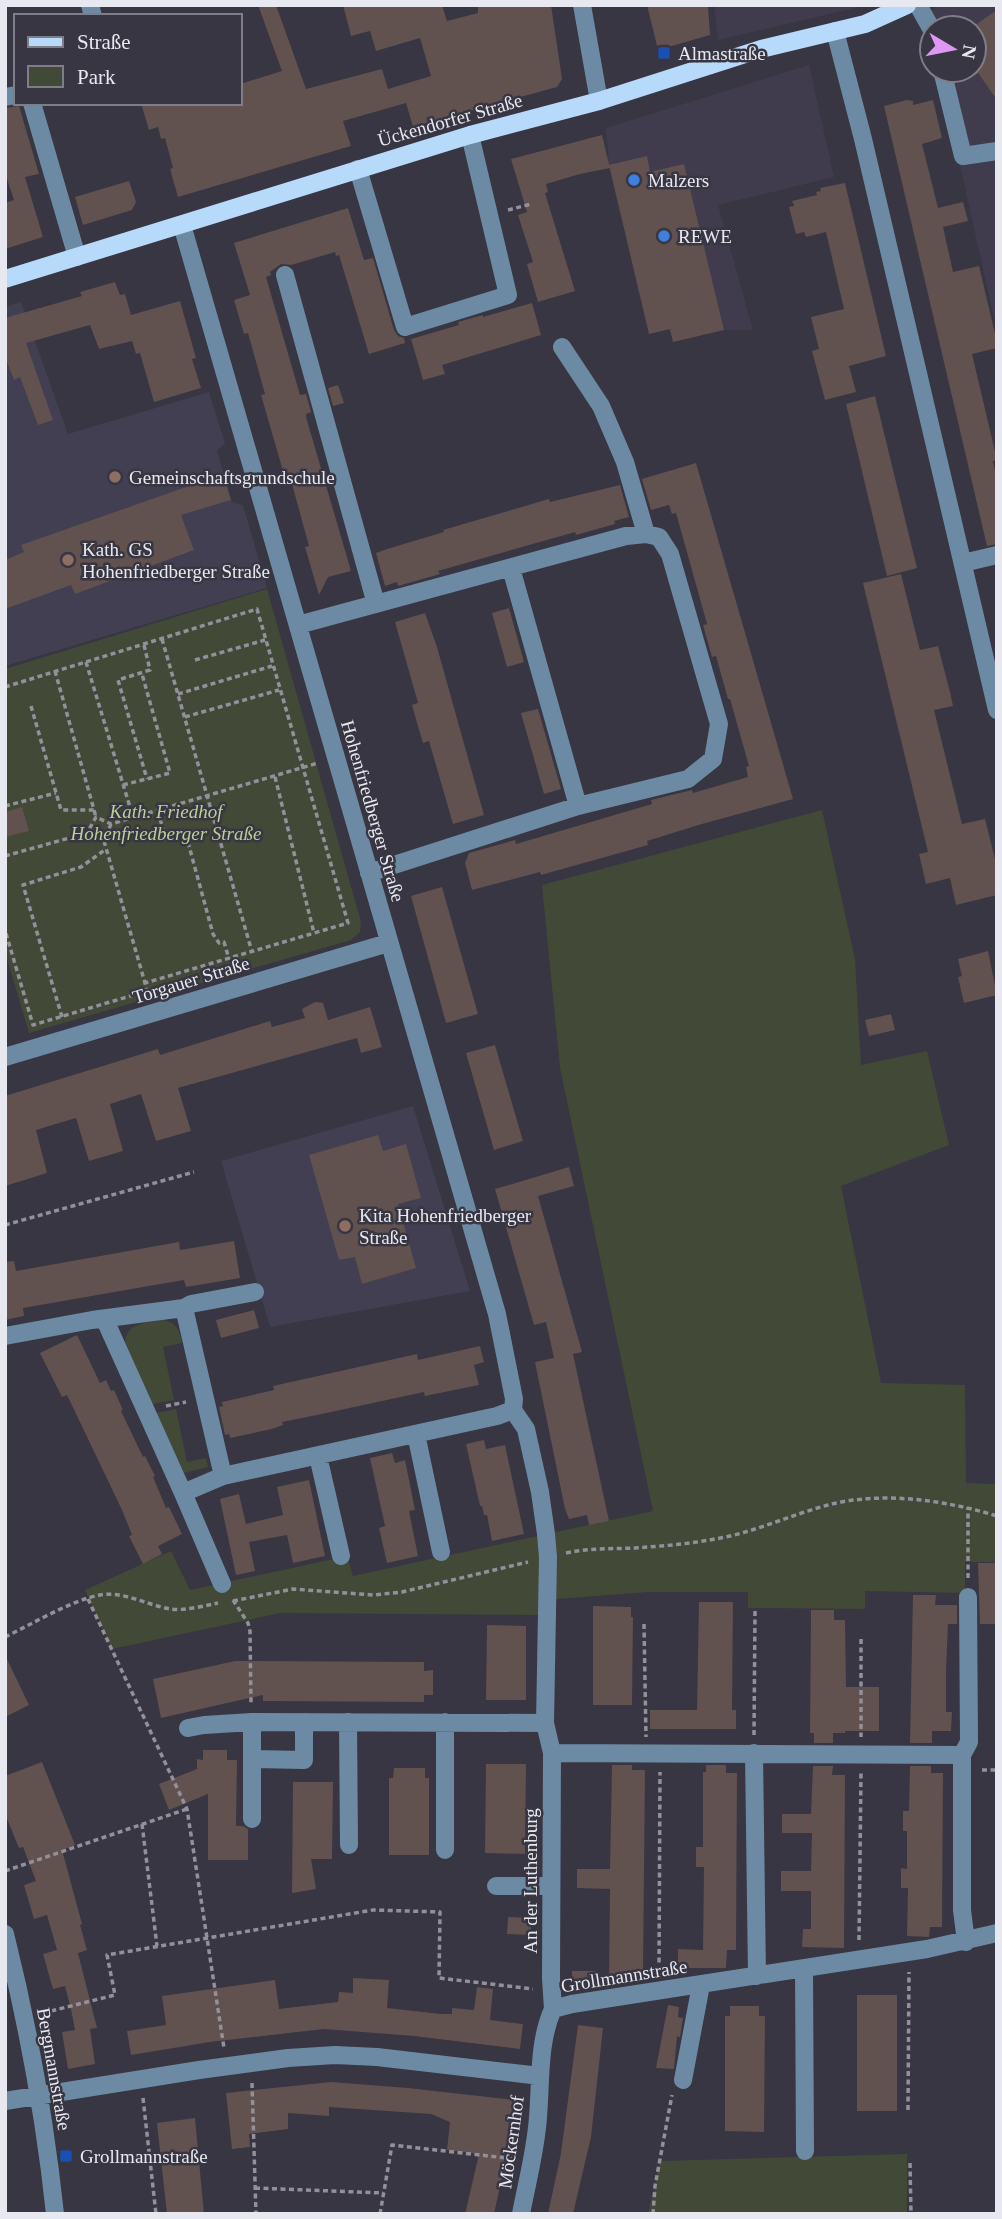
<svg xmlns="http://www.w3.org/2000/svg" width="1002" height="2219" viewBox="0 0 1002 2219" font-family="'Times New Roman',serif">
<rect width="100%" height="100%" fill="#373642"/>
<!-- commercial -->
<path fill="#403c4e" d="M714 5H868L718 40Z
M938 5H997V332L939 70H974V28H932V40L926 14Z
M809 65 834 177 718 205 753 330H724L673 342 669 329 649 334 609 165 606 128Z"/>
<!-- built -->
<path fill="#413f51" d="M21 302 68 434 209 392 225 443 217 451 232 502 243 505 267 588 5 666V307Z
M413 1106 470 1291 270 1327 221 1161Z"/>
<!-- green -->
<path fill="#424936" d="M267 589 361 922 360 932 351 940 29 1033 5 952V669Z
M822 810 855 959 861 1065 927 1051 949 1145 841 1186 881 1383 965 1385 966 1483 997 1484V1562H965V1593L865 1591V1609L748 1608V1592H649L557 1599 541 1615 280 1613 112 1649 85 1590 171 1551 190 1590 347 1556 353 1576 653 1511 560 1068 542 885Z
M163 1320C176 1322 180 1330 182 1343L163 1347 174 1400 152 1404 125 1342C127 1322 146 1323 163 1320Z
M176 1409 187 1462 206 1458 208 1467 184 1473 156 1413Z
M907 2154V2214H648L660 2161Z"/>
<!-- building -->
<path fill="#61514f" d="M258 5H276L306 89 382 69 388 89 431 76 420 38 376 51 370 31 351 36 343 5H442L447 21 478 13V5H551L562 79 557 87 413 127 406 103 343 121 351 146 178 197 170 169 173 168 165 138 161 139 158 127 149 130 141 103H240V84L282 71Z
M647 5H708L710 35 658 50Z
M997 10V100L974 67V26Z
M907 100 913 101V105L933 100 942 138 922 144 938 208 963 202 968 221 943 227 953 272 979 266 997 342V348L972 354 997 460 993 461 997 482V544L987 546 884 106Z
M19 106 39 174 25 177 43 237 5 249V203L14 200 5 173V108Z
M602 135 610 168 580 174 546 184 548 192 545 193 575 291 538 302 527 264 533 262 518 215 527 212 511 159Z
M647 156 650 172 684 164 724 330 673 342 670 329 649 334 609 165Z
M129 181 136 202 132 210 83 225 75 197Z
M845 183 886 356 849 366 856 392 825 400 812 351 819 349 811 317 844 309 826 232 806 237 804 232 796 234 789 207 794 206 792 201 817 195 816 192 821 191 820 188Z
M348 208 364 260 373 258 394 330 398 336 404 338 405 343 369 354 339 255 336 256 335 252 291 265 281 264 270 272 271 275 266 277 300 395 306 394 311 412 306 414V417L351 571 328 577 319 595 305 547 309 546 292 484 287 485 261 395 265 394 248 333 244 334 234 300 250 295 234 243Z
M115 282 120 295 125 294 131 315 180 301 196 358 192 359 201 388 154 402 140 353 136 354 132 341 99 349 90 325 26 343 53 420 38 425 20 377 14 380 5 357V318L82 296 80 292Z
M532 303 541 335 442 365 445 374 423 380 411 339 459 325 458 322 483 315V317Z
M338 385 344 403 333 406 328 388Z
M875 396 917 568 887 576 846 404Z
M696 463 793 799 702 824 647 841 648 845 541 875 540 872 472 890 465 863 469 853 515 840 516 844 652 804 651 800 692 790 693 793 748 777 746 767 749 766 730 699H728L716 656 712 657 703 625 707 624 676 513 672 514 669 505 651 510 642 479Z
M223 474 231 500 181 515 194 550 75 594 71 585 5 609V560L24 552 21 545 189 486V484Z
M620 485 629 517 614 521 615 524 576 535 575 532 438 571 440 574 398 586 397 582 385 586 376 553 387 549 444 532 443 530 549 499 550 502Z
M901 574 920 650 938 646 950 692 953 706 934 710 962 824 985 819 997 867V895L956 905 950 878 926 884 919 854 928 852 863 583Z
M509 608 524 662 507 667 492 613Z
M425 613 437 647 484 815 453 824 429 741 423 743 417 723 412 705 418 703 395 622Z
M538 709 561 789 544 794 521 713Z
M22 807 29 831 5 837V812Z
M442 887 478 1014 446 1023 411 896Z
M988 951 997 995 964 1003 958 977 962 976 958 959Z
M315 1002 323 1003 328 1020 370 1007 382 1047 361 1053 357 1038 178 1088 191 1131 156 1141 141 1094 110 1104 123 1151 89 1161 76 1118 36 1130 47 1173 5 1186V1096L158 1049 160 1055 270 1021 272 1027 305 1018 302 1009Z
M891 1014 895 1030 869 1036 865 1020Z
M495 1045 523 1141 494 1150 466 1053Z
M378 1135 383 1151 406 1144 421 1198 398 1204 416 1268 362 1284 355 1257 339 1260 309 1155Z
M569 1167 574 1186 538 1196 582 1352 573 1354 609 1521 589 1525 587 1515 569 1519 565 1509 535 1362 554 1358 546 1322 534 1325 495 1189Z
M234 1241 240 1278 186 1287 184 1280 149 1286 23 1308 24 1316 5 1320V1262L14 1261 16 1271 179 1242 180 1250Z
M254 1310 259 1328 221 1338 216 1320Z
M77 1335 100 1383 106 1380 111 1391 114 1390 123 1410 121 1411 143 1457 145 1456 155 1476 153 1477 166 1508 169 1507 182 1534 158 1546 162 1554 143 1564 129 1536 132 1535 122 1510 67 1395 62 1397 40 1353Z
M480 1346 484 1362 474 1365 479 1385 425 1396 424 1392 317 1415 282 1422 283 1425 272 1429 230 1438 229 1434 225 1435 219 1407 223 1406 222 1402 274 1390 273 1386 417 1354 418 1360Z
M484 1440 486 1449 505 1445 524 1534 492 1541 487 1515H484L482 1506H480L466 1444Z
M392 1453 395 1463 405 1460 415 1510 409 1511 418 1556 387 1563 379 1528 385 1526 370 1458Z
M309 1480 325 1556 293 1563 287 1535 249 1542 255 1571 236 1575 220 1499 239 1494 246 1524 283 1515 277 1487Z
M978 1563H997V1624H980Z
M913 1595H936L935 1605H957V1624H948L946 1671V1712H952L951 1731H932V1743H910Z
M699 1602H733L732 1710H736V1729H650V1710H697Z
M593 1606 631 1607V1617H633L632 1705H593Z
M811 1610H834V1620H845L846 1687H879V1731H845V1733H833V1743H814V1733H810Z
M487 1625 526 1626V1700H486Z
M5 1655 29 1705 5 1717Z
M235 1661 424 1662V1671L433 1670V1695H424V1702L263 1701V1695L161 1718 153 1679Z
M203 1750H227V1760H237L236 1826H243L248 1829V1860H208V1794L169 1810 159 1784 197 1769V1759L203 1760Z
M42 1762 75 1845 62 1850 82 1924 80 1925 87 1950 78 1953 97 2028 90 2029 95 2064 68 2069 62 2032 75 2030 71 2009 65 1986 53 1989 43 1954 57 1950 47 1915 34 1919 24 1885 36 1881 23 1847 19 1848 5 1814V1776Z
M486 1764H526L525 1854 485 1853Z
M612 1765H632V1770H645L643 1972 628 1971V1981L609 1980 610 1889 577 1888V1869H610Z
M706 1765H726V1773H737L736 1950H727L726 1968H678V1949L703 1950 704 1867H696V1847H703V1772H706Z
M813 1766H833L832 1775H845L844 1948 802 1947 803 1929H811V1891H781V1871H811L812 1833H782V1814H811Z
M910 1766H931V1773H943L942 1927H930L929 1937 907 1936 908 1888H901V1868L907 1869V1831H903V1811H909Z
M394 1768H425V1778H429V1855H389V1778H393Z
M293 1782H333L332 1859H311L316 1889 292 1893Z
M508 1917 531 1918V1935L507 1934Z
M572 1971H597L596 1988H572Z
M353 1978 389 1980 387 2008 441 2014H452V2008L474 2010 477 1987 493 1989 490 2020 523 2024 520 2049 414 2036 324 2029 210 2042 131 2055 127 2031 166 2025 162 1996 275 1980 279 2009 338 2002 339 1992 353 1993Z
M857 1995H897V2111H857Z
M668 2005 679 2007 678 2017 683 2018 680 2037 677 2036 674 2069 656 2068Z
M730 2006H759V2016H765L764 2132 725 2131V2016H730Z
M578 2025 603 2028 591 2137 573 2214H548L561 2153Z
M331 2082 408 2088 514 2100 502 2177 494 2214H465L479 2154 447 2150 450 2122 431 2114 329 2107V2116L288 2113V2129L249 2134 250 2147 232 2149 226 2093Z
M195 2118 204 2214H167L157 2123Z"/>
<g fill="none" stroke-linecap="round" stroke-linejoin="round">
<!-- path -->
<path stroke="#92919b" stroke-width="3.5" stroke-dasharray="5 3.5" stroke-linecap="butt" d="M508 210 531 204
M162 639 252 952
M144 645 150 670 118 680 147 779
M195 660 265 640
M86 662 133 817
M55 671 96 817
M5 687 257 609 348 923 145 983 147 991 33 1025 5 930
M178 694 272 666
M31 706 61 810H94
M185 717 279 690
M275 777 314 933
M123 785 170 773 142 674
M5 806 56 793
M158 811 166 841 186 835 213 934 219 943 224 942 229 959
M111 824 104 841 87 833 96 817 111 824 318 763
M104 841 145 983
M5 856 87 833
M62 1017 23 885 81 867 106 849
M5 1225 194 1172
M166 1406 186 1402
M566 1553C589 1548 612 1549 635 1548 662 1546 689 1544 715 1539 753 1533 790 1515 828 1505 881 1491 945 1500 997 1516
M968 1578V1507
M88 1599 187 1809 224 2048
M233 1600 248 1623 250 1631 251 1703
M233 1601 293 1589 374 1595 402 1592 528 1562
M644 1624 646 1737
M5 1637C32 1624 72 1600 100 1595 124 1591 147 1605 170 1609 185 1611 203 1606 218 1603
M861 1639V1737
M754 1735 755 1611
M982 1770H997
M142 1824 157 1946
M5 1871 187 1809
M859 1940 861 1773
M659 1971 660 1772
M43 2013 115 1995 107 1955 373 1910 440 1912 439 1978 533 1989
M252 2083 256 2214
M143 2098 156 2214
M908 2110 909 1972
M910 2163 911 2214
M255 2188 383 2193
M380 2214 392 2145 515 2159
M653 2214 655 2186 672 2095"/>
<!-- minor -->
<path stroke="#6d8aa4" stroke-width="18" d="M90 5 93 16
M582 5 599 101
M918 5 932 30
M835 31 863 139 997 710
M942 70 963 156 997 151
M5 97 16 95
M32 103 77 257
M358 169 405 327 508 295 470 135
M182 225 497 1314 514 1399 513 1410 526 1429 540 1492 546 1534 548 1557 545 1723 552 1753 551 1978 553 2009
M285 275 376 604
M562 347 601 406 625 462 646 534
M963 563 997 555
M511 568 578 806
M298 625 626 536 646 534 659 537 670 554 719 724 713 759 688 779 578 806 369 873
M5 1057 388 943
M184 1308 191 1304 255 1292
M105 1320 183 1493 223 1476 497 1416 513 1410
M5 1336 92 1320 184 1308 223 1476
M416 1434 441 1552
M318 1456 341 1556
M183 1493 222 1584
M348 1722 349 1845
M188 1728 204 1725 252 1722 545 1723
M552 1753 962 1755
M754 1753 757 1976
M252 1759 304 1760V1722
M252 1819V1722
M445 1850V1722
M496 1886H551
M5 1934C28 2026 45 2119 55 2214
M966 1942 962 1910V1755L969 1742 968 1597
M804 1968 805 2151
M683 2080 701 1985
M5 2101 199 2070 288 2058 335 2055 377 2057 540 2076
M521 2214C527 2182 536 2149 538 2117 541 2082 538 2042 553 2009L572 2004 927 1949 997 1933"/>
<!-- major -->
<path stroke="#b7d9fa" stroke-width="18" d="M5 279 470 135 599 101 761 49 865 24 907 5"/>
</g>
<!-- markers -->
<g fill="#1a4fb4" stroke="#373642" stroke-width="2.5">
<rect x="657" y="46" width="14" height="14" rx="3.5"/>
<rect x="59" y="2149" width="14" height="14" rx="3.5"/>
</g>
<g fill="#3f7fe0" stroke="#373642" stroke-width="2.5">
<circle cx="634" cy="180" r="7"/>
<circle cx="664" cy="236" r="7"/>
</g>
<g fill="#8d6e63" stroke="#373642" stroke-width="2.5">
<circle cx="115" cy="477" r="7"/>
<circle cx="68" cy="560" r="7"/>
<circle cx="345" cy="1226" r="7"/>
</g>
<g text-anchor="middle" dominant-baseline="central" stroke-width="5" stroke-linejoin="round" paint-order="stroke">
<!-- poi labels -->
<g font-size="19" fill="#e8e8f0" stroke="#373642" text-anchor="start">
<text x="678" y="53">Almastraße</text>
<text x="648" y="180">Malzers</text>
<text x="678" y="236">REWE</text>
<text x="129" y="477">Gemeinschaftsgrundschule</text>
<text x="82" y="549">Kath. GS<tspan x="82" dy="22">Hohenfriedberger Straße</tspan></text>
<text x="359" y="1215">Kita Hohenfriedberger<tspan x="359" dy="22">Straße</tspan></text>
<text x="80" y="2156">Grollmannstraße</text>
</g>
<!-- street labels -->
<g font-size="19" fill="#e8e8f0" stroke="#373642">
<text transform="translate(450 120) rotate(-16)">Ückendorfer Straße</text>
<text transform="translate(373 811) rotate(74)">Hohenfriedberger Straße</text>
<text transform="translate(191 980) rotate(-17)">Torgauer Straße</text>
<text transform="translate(530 1881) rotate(-90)">An der Luthenburg</text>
<text transform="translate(624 1976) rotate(-9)">Grollmannstraße</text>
<text transform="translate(54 2069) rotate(80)">Bergmannstraße</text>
<text transform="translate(511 2142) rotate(-82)">Möckernhof</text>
</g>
<!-- park labels -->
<g font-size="19" font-style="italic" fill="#bbd093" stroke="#373642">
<text x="166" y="811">Kath. Friedhof<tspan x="166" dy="22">Hohenfriedberger Straße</tspan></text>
</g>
</g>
<!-- border -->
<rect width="1002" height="2219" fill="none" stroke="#e8e8f0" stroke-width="14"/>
<!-- legend -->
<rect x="14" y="14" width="228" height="91" fill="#373642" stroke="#7e7d88" stroke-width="2"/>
<rect x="28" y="37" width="35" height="10" fill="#b7d9fa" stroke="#7e7d88" stroke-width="2"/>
<text x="77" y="49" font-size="21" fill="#e8e8f0">Straße</text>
<rect x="28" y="66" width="35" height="21" fill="#424936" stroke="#7e7d88" stroke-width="2"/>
<text x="77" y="84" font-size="21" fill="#e8e8f0">Park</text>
<!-- north arrow -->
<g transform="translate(953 49) rotate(100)"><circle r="33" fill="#373642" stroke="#7e7d88" stroke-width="2"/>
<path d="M0-5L12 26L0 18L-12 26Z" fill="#de98f3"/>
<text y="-10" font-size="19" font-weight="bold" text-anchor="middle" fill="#e8e8f0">N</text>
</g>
</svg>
